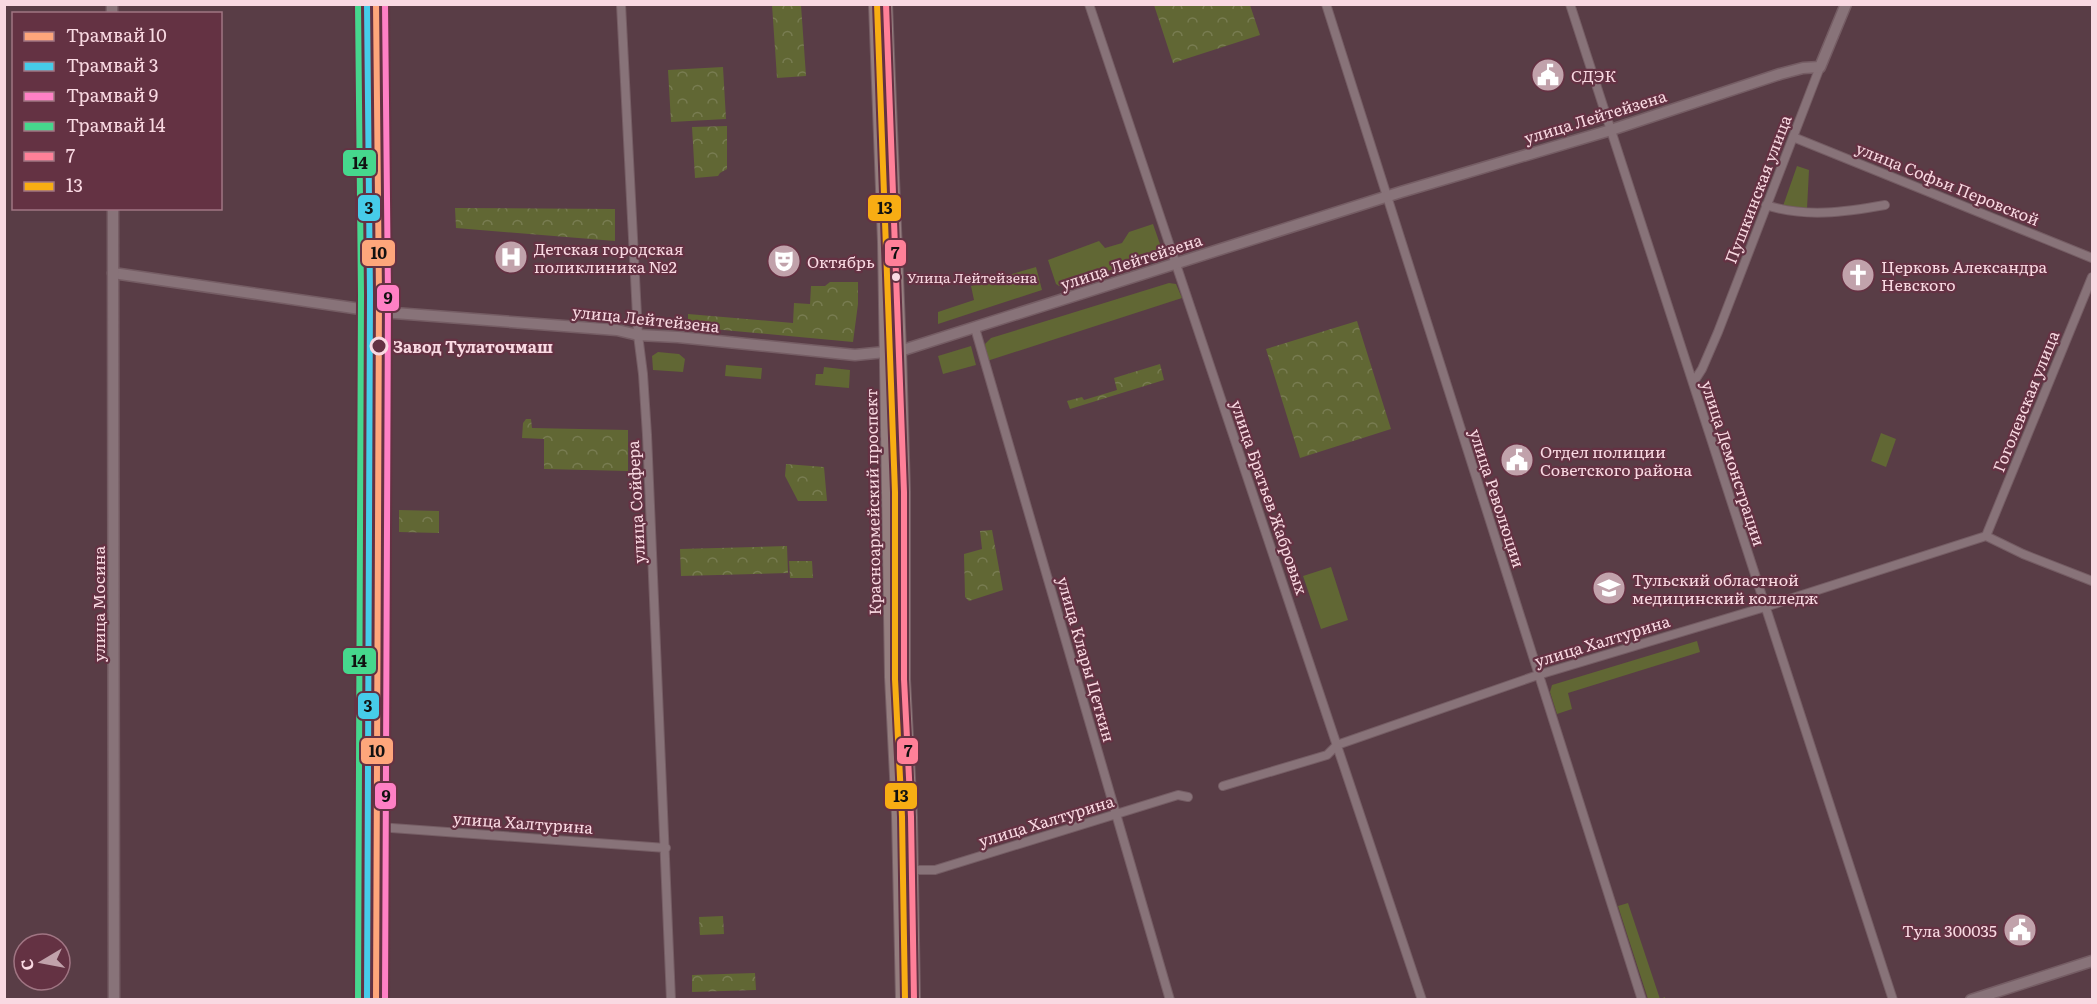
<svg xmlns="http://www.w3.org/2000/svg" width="2097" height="1004" viewBox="0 0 2097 1004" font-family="Literata,serif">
<defs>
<pattern id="park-crowns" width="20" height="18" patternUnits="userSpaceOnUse" patternTransform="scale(1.5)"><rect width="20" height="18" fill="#616734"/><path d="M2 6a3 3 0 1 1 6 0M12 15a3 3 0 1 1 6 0" fill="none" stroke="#787c51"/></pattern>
</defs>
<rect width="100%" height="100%" fill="#593d46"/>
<!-- grass -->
<path fill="#616734" d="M1797 166 1809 170 1807 209 1783 206Z
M1153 224 1161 247 1156 256 1059 286 1056 284 1048 260 1099 241 1105 248 1122 243 1129 232Z
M1036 267 1042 290 938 324V312L974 300 971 286Z
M1169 283 1176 284 1182 298 987 361 985 344 991 338Z
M971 346 976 365 943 374 938 356Z
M658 352 679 354 685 359 683 372 653 370 652 356Z
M726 365 762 368 761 379 725 376Z
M824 367 850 370 849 388 815 385 816 374H823Z
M1881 433 1896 439 1886 467 1871 461Z
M1331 567 1348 620 1321 629 1303 576Z
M1697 641 1700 652 1568 693 1572 709 1557 714 1550 692 1552 685Z
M1628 903 1660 999 1665 997V999H1648L1618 906Z"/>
<!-- park -->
<path fill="url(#park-crowns)" d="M772 5H801L806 76 777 78Z
M1154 5H1250L1260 35 1173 63Z
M723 67 726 119 671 122 668 70Z
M727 126V169L720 173 718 176 695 178 692 127Z
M455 208 615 209V241L456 228Z
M830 282H858V304L853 342 680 326V320H688V314L793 323 794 303 810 304 811 286H825Z
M1357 321 1391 429 1300 458 1266 349Z
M1160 364 1164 380 1070 409 1067 401 1082 397 1084 400 1117 390 1114 378Z
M526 419H531L532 428 628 430V471L544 469V439L522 438 523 423Z
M786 464 824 467 827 501H798L785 476Z
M399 510 439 511V533L399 532Z
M992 530 1003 590 969 601 965 597 964 554 982 549 980 531Z
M787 546 788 573 681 576 680 549Z
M789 561H812L813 578H790Z
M723 916 724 934 700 935 699 917Z
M755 973 756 990 692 992V975Z"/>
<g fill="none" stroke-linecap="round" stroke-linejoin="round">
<defs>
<path id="minor" d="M379 4 380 1000
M621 4 638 335 643 374 647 435 671 1000
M1089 4 1422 1000
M1326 4 1642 1000
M1570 4 1893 1000
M1793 137 2092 258
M1766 205C1805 218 1846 212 1885 205
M975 328 1170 1000
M1693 383 1702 369 1718 332 1820 67
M1986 536 2092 277
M1223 786 1327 755 1337 745 1538 675 1765 607 1986 536 2023 554 2092 581
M378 827 666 848
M913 870H935L1178 795 1188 797"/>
<path id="tertiary" d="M113 273 381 312 617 330 638 335 678 337 855 355 885 352
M900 351 1401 192 1611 130 1780 74 1803 68 1820 67 1846 4
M1971 1000 2092 961"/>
<path id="secondary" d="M112 4V14
M113 208 114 1000"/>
<path id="primary" d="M875 4 884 242 891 677 898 816 902 1000
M886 4 900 351 904 492V679L911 817 914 1000"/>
</defs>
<!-- minor casing -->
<use href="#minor" stroke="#755d64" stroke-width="10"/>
<!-- tertiary casing -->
<use href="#tertiary" stroke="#755d64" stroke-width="13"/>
<!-- secondary casing -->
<use href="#secondary" stroke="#755d64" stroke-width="13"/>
<!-- primary casing -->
<use href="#primary" stroke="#755d64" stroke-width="14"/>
<!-- minor -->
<use href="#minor" stroke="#887379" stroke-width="8"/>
<!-- tertiary -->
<use href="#tertiary" stroke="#887379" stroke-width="10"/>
<!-- secondary -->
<use href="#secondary" stroke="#887379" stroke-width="10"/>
<!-- primary -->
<use href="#primary" stroke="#947e7f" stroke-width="12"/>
<defs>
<path id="bus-1" d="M886 4 904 492V679L911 817 914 1000"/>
<path id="bus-2" d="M877 4 895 492V679L902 817 905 1000"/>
</defs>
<!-- bus-1 casing -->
<use href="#bus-1" stroke="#643243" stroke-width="10"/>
<!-- bus-2 casing -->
<use href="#bus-2" stroke="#643243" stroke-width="10"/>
<!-- bus-1 -->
<use href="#bus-1" stroke="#ff8098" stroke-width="6"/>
<!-- bus-2 -->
<use href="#bus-2" stroke="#f8ad13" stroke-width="6"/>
<defs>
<path id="tram-1" d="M376 1000 379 295 376 4"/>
<path id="tram-2" d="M367 1000 370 295 367 4"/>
<path id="tram-3" d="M385 1000 388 295 385 4"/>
<path id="tram-4" d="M358 1000 361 295 358 4"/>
</defs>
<!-- tram-1 casing -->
<use href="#tram-1" stroke="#643243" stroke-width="10"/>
<!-- tram-2 casing -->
<use href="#tram-2" stroke="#643243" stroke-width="10"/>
<!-- tram-3 casing -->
<use href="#tram-3" stroke="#643243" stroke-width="10"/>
<!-- tram-4 casing -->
<use href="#tram-4" stroke="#643243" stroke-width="10"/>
<!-- tram-1 -->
<use href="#tram-1" stroke="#fea67b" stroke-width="6"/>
<!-- tram-2 -->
<use href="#tram-2" stroke="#46cce9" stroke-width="6"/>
<!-- tram-3 -->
<use href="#tram-3" stroke="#ff80c5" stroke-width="6"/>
<!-- tram-4 -->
<use href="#tram-4" stroke="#46d78d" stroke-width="6"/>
</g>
<!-- icons -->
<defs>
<symbol id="civic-disc" viewBox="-11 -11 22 22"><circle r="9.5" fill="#c1a2ab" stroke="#643243"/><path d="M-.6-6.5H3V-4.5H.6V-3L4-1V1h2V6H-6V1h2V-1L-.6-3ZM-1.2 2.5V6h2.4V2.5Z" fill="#fff"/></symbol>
<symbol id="hospital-disc" viewBox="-11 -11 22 22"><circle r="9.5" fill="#c1a2ab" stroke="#643243"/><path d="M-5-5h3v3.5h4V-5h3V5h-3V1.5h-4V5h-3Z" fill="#fff"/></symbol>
<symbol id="theatre-disc" viewBox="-11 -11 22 22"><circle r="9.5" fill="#c1a2ab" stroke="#643243"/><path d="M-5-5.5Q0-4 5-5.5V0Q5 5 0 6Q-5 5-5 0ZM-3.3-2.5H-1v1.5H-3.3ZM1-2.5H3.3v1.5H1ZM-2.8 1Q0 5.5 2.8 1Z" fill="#fff"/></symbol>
<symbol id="church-disc" viewBox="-11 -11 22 22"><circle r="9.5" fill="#c1a2ab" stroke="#643243"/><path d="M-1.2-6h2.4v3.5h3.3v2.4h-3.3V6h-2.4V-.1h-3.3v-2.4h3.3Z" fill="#fff"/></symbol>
<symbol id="university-disc" viewBox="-11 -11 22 22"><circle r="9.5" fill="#c1a2ab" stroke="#643243"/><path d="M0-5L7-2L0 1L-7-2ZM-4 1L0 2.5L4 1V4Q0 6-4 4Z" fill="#fff"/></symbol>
</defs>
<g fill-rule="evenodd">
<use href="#civic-disc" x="1529" y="56" width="38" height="38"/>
<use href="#hospital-disc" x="492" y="238" width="38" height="38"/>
<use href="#theatre-disc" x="765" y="242" width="38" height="38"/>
<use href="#church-disc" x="1839" y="256" width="38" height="38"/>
<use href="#civic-disc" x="1498" y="441" width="38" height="38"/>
<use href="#university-disc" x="1590" y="569" width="38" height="38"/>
<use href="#civic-disc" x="2001" y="911" width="38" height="38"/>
</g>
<!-- markers -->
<circle fill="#f9d9e2" stroke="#643243" stroke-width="2" cx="896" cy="277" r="5"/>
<circle fill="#643243" stroke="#f9d9e2" stroke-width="3" cx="379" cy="346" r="8"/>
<g text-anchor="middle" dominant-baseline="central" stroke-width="4.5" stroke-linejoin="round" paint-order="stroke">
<!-- bus labels -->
<g font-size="14" fill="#f9d9e2" stroke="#643243" text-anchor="start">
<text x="907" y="277">Улица Лейтейзена</text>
</g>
<!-- poi labels -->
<g font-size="16" fill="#f9d9e2" stroke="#643243" text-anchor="start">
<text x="1571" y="75">СДЭК</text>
<text x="534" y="248">Детская городская<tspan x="534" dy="18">поликлиника №2</tspan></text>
<text x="807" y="261">Октябрь</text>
<text x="1881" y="266">Церковь Александра<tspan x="1881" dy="18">Невского</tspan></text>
<text x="1540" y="451">Отдел полиции<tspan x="1540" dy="18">Советского района</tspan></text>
<text x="1632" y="579">Тульский областной<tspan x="1632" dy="18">медицинский колледж</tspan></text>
<text x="1997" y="930" text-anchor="end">Тула 300035</text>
</g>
<!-- street labels -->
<g font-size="16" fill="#f9d9e2" stroke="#643243">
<text transform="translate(1595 116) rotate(-17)">улица Лейтейзена</text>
<text transform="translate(1948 183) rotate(22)">улица Софьи Перовской</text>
<text transform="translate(1757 189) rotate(-69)">Пушкинская улица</text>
<text transform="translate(1131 261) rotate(-18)">улица Лейтейзена</text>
<text transform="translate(646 318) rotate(6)">улица Лейтейзена</text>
<text transform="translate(2025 401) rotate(-68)">Гоголевская улица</text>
<text transform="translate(1734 463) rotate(72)">улица Демонстрации</text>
<text transform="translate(1270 497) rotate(71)">улица Братьев Жабровых</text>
<text transform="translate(1498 498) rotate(72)">улица Революции</text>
<text transform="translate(635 502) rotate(-93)">улица Сойфера</text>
<text transform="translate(872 502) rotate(-91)">Красноармейский проспект</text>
<text transform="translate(98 604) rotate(-90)">улица Мосина</text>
<text transform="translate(1602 640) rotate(-17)">улица Халтурина</text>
<text transform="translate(1087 659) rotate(74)">улица Клары Цеткин</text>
<text transform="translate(1046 820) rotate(-17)">улица Халтурина</text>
<text transform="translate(523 822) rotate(4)">улица Халтурина</text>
</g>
<!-- stop labels -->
<g font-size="16" font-weight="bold" fill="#f9d9e2" stroke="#643243" text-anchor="start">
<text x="393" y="346">Завод Тулаточмаш</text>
</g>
</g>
<g stroke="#643243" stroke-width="2">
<rect x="342" y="149" width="35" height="28" rx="6" fill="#46d78d"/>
<rect x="357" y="194" width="24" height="28" rx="6" fill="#46cce9"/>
<rect x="867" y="194" width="35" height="28" rx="6" fill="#f8ad13"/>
<rect x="884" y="239" width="23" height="28" rx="6" fill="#ff8098"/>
<rect x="361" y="239" width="35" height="28" rx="6" fill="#fea67b"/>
<rect x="376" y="284" width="24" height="28" rx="6" fill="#ff80c5"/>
<rect x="342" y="647" width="35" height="28" rx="6" fill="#46d78d"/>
<rect x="357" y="692" width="23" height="28" rx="6" fill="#46cce9"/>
<rect x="896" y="737" width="23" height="28" rx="6" fill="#ff8098"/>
<rect x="360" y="737" width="34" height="28" rx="6" fill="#fea67b"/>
<rect x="884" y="782" width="34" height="28" rx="6" fill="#f8ad13"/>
<rect x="374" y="782" width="23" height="28" rx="6" fill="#ff80c5"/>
</g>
<g font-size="16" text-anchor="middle" font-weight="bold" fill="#111">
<text x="360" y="169">14</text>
<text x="369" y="214">3</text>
<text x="885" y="214">13</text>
<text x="895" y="259">7</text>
<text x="379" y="259">10</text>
<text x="388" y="304">9</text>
<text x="359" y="667">14</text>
<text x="368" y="712">3</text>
<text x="908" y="757">7</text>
<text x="377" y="757">10</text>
<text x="901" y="802">13</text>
<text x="386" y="802">9</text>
</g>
<!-- border -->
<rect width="2097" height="1004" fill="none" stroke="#f9d9e2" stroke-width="12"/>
<!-- legend -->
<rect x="12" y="12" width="210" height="198" fill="#643243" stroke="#a07583" stroke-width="1.5"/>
<rect x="24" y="32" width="30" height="9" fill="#fea67b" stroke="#a07583" stroke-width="1.5"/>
<text x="66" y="42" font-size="18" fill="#f9d9e2">Трамвай 10</text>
<rect x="24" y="62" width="30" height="9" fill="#46cce9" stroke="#a07583" stroke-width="1.5"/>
<text x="66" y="72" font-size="18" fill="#f9d9e2">Трамвай 3</text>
<rect x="24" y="92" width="30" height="9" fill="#ff80c5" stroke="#a07583" stroke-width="1.5"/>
<text x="66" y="102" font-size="18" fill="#f9d9e2">Трамвай 9</text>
<rect x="24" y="122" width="30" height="9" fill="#46d78d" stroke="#a07583" stroke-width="1.5"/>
<text x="66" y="132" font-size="18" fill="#f9d9e2">Трамвай 14</text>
<rect x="24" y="152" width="30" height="9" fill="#ff8098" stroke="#a07583" stroke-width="1.5"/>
<text x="66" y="162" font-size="18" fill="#f9d9e2">7</text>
<rect x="24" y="182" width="30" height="9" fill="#f8ad13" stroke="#a07583" stroke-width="1.5"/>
<text x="66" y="192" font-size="18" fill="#f9d9e2">13</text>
<!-- north arrow -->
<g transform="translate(42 962) rotate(260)"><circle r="28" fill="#643243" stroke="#a07583" stroke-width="1.5"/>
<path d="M0-4.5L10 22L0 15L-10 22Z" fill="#c1a2ab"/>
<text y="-9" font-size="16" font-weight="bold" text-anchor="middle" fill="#f9d9e2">С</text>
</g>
</svg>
